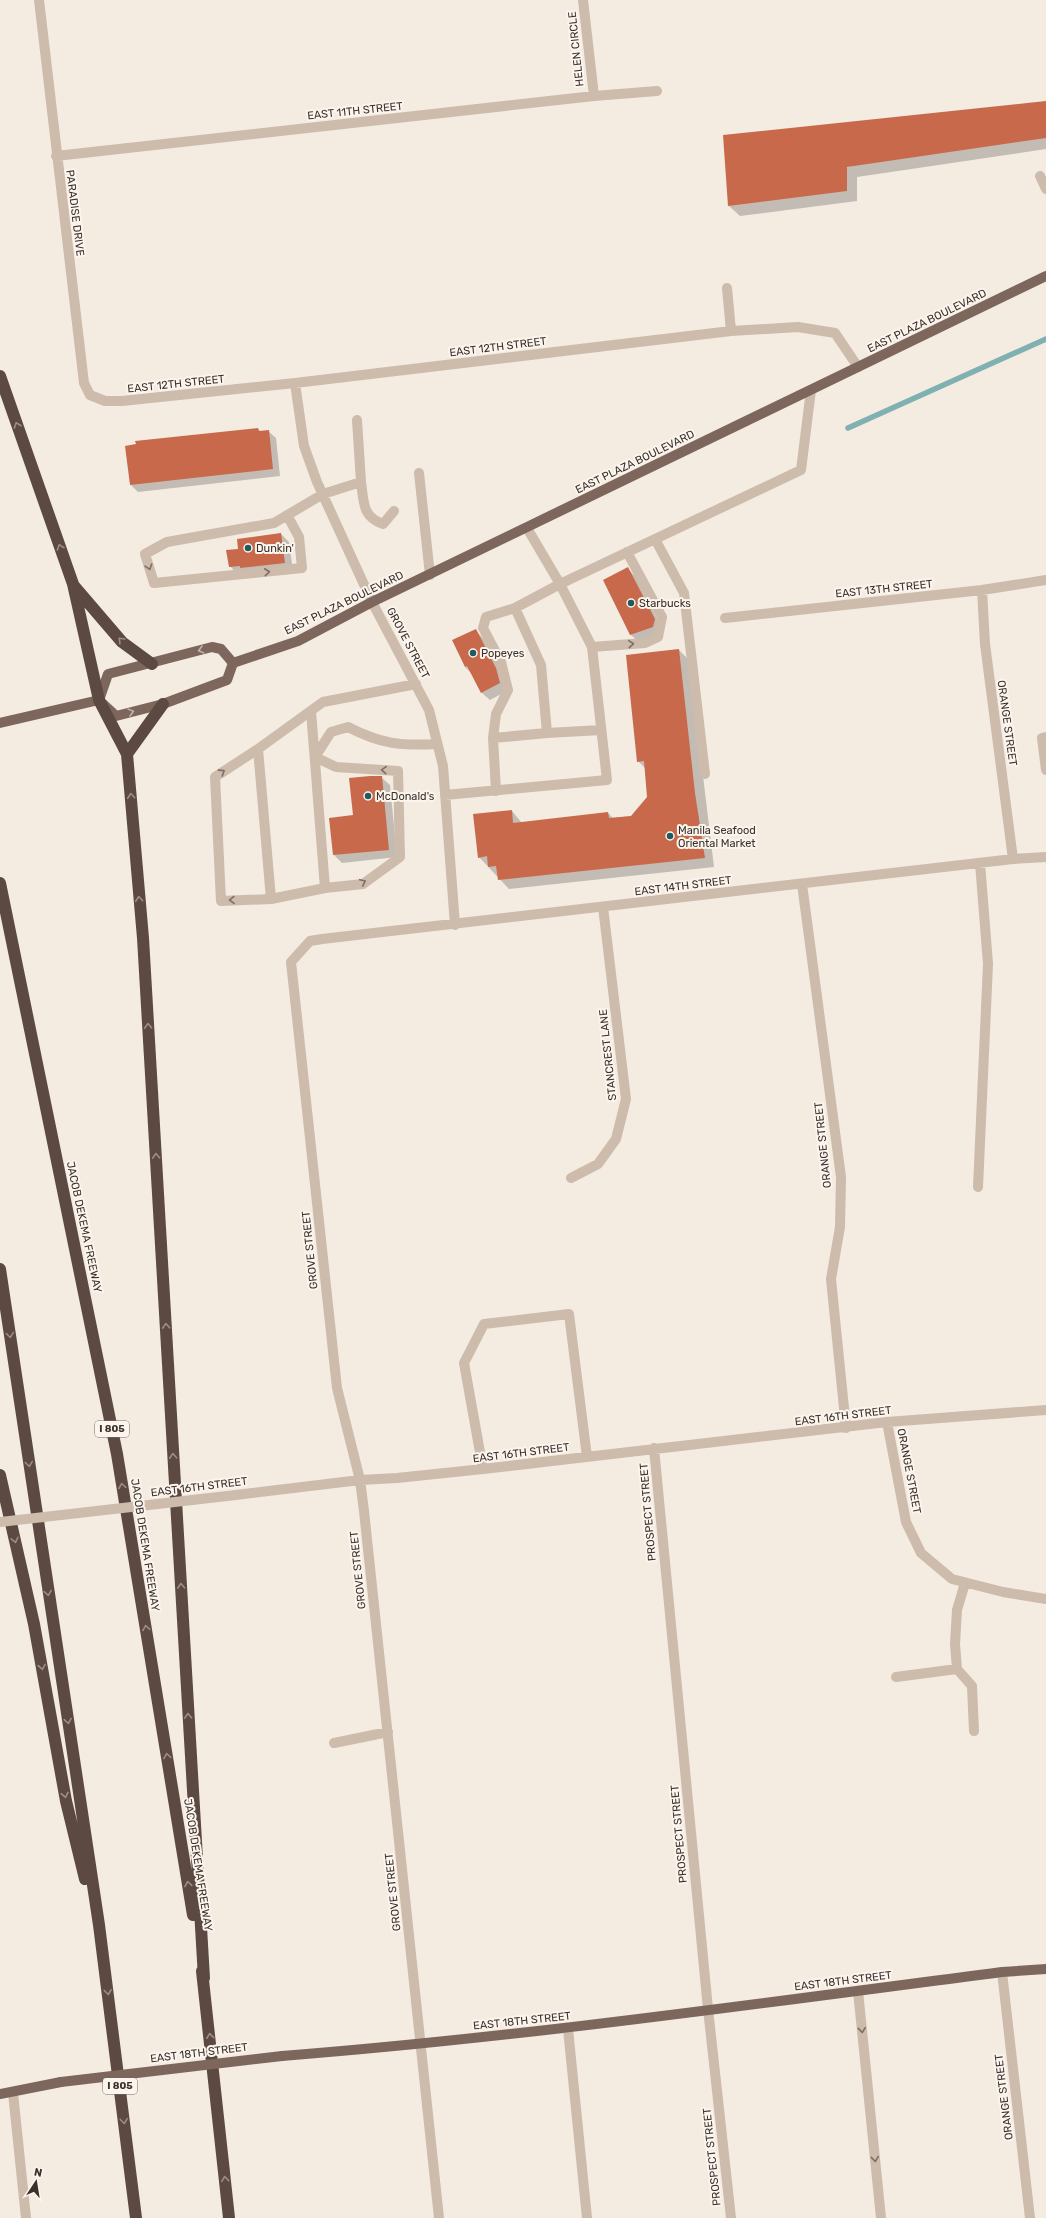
<svg xmlns="http://www.w3.org/2000/svg" width="1046" height="2218" viewBox="0 0 1046 2218" font-family="Rubik,sans-serif">
<rect width="100%" height="100%" fill="#f4ebe1"/>
<!-- shadow -->
<path fill="#0003" d="M1046 102V149L857 177V201L740 216 729 206Z
M258 429 261 432 268 431 276 438 280 476 138 492 131 485Z
M281 534 289 542 293 571 237 574 230 566 239 550Z
M628 569 635 576 662 628 661 635 639 642 631 635Z
M476 631 483 638 503 676 507 691 490 700 482 693 472 674 465 667Z
M679 650 689 660 714 867 509 889 479 857 512 811 522 823 608 813 613 818 632 816 648 797 645 768 638 761Z
M382 778 390 785 397 857 342 863 334 855 354 816Z"/>
<g fill="none" stroke-linecap="round" stroke-linejoin="round">
<!-- stream -->
<path stroke="#7fb0b2" stroke-width="5.5" d="M848 428 1046 339"/>
</g>
<!-- building -->
<path fill="#c8694b" d="M1046 101V138L847 167V191L728 206 723 135Z
M258 428 259 431 269 430 273 469 130 485 125 446 136 444 135 441Z
M281 533 285 563 240 568V566L229 567 226 550 238 549 237 539Z
M628 567 655 619 653 627 630 635 603 580Z
M476 629 496 668 500 683 481 693 467 666 465 667 452 640Z
M679 649 695 793 705 858 498 880 496 866 488 867 487 856 478 858 473 814 512 810 513 823 608 812 609 818 631 816 647 797 644 761 637 762 626 655Z
M370 776H382L389 850 333 855 329 818 353 815 349 778Z"/>
<g fill="none" stroke-linecap="round" stroke-linejoin="round">
<!-- minor -->
<path stroke="#cdbbac" stroke-width="10" d="M39 0 84 383 90 395 105 401H122L295 383 731 331 798 327 835 333 858 367
M583 0 594 96
M56 156 594 96 657 91
M1040 176 1046 189
M727 288 731 331
M295 383 304 446 317 482 372 602 429 710 443 766 455 925
M419 473 430 575
M361 482C364 502 362 517 383 524L394 511
M287 515 299 537 302 568 154 583 145 554 167 542 274 523 323 494 361 482 357 420
M655 539 684 593 705 774
M982 590 985 644 1013 859
M515 608 541 665 547 733 601 730
M725 618 982 590 1046 580
M592 647 645 643 658 637 662 617 627 552
M311 711 325 888 271 899 258 749 323 702 416 684
M1046 737 1042 738 1046 770
M493 738 496 714 508 690 501 662 483 628 486 617 515 608 560 584 801 470 811 390
M258 749 215 777 221 901 271 899
M496 791 493 738 547 733
M445 795 607 780 592 647 560 584 527 528
M802 884 841 1177 840 1227 831 1279 846 1428
M325 888 363 884 400 857 398 771 336 767 315 757 331 732 348 727C381 744 400 746 437 744
M571 1178 598 1164 616 1139 626 1099 603 907
M978 1187 988 964 980 863
M887 1422 906 1522 921 1553 952 1579 1003 1592 1046 1599
M654 1448 708 2009 731 2218
M483 1469 464 1363 484 1324 569 1314 587 1457
M236 1495 360 1480 397 1478 483 1469 887 1422 1046 1410
M965 1583 957 1610 955 1644 957 1669 972 1686 974 1731
M896 1677 957 1669
M334 1743 388 1732
M1002 1972 1030 2218
M858 1991 881 2218
M568 2029 587 2218
M13 2093 26 2218
M439 2218 364 1511 360 1480 337 1388 291 962 310 941 322 939 1013 859 1046 857"/>
<!-- major -->
<path stroke="#7d675c" stroke-width="10" d="M233 663 298 641 372 602 1046 276
M99 700 108 674 212 647 221 649 233 663
M103 704 116 716 163 704 227 680 233 663
M0 723 99 700
M282 2056C523 2037 762 2003 1002 1972L1046 1969
M0 2094 61 2082"/>
<!-- highway -->
<path stroke="#5c4a42" stroke-width="12" d="M0 376 73 584 99 700 127 754 143 938 204 1978
M74 586 122 642 152 664
M127 754 163 704
M0 883 117 1454 193 1915
M0 1269 99 1925 136 2218
M0 1475 34 1624 66 1801 85 1879
M202 1971 229 2218"/>
<!-- minor-bridge -->
<path stroke="#cdbbac" stroke-width="10" d="M0 1522 236 1495"/>
<!-- major-bridge -->
<path stroke="#7d675c" stroke-width="10" d="M61 2082 282 2056"/>
</g>
<!-- one-way arrows -->
<defs><path id="oneway-chevron" d="M-2-3.5L2.5 0L-2 3.5" fill="none" stroke-width="1.6" stroke-linecap="round" stroke-linejoin="round"/></defs>
<g stroke="#9c8e87">
<use href="#oneway-chevron" transform="translate(17 425) rotate(-109)"/>
<use href="#oneway-chevron" transform="translate(60 547) rotate(-109)"/>
<use href="#oneway-chevron" transform="translate(121 640) rotate(-135)"/>
<use href="#oneway-chevron" transform="translate(131 796) rotate(-95)"/>
<use href="#oneway-chevron" transform="translate(139 899) rotate(-95)"/>
<use href="#oneway-chevron" transform="translate(148 1026) rotate(-93)"/>
<use href="#oneway-chevron" transform="translate(156 1156) rotate(-93)"/>
<use href="#oneway-chevron" transform="translate(166 1326) rotate(-93)"/>
<use href="#oneway-chevron" transform="translate(10 1335) rotate(82)"/>
<use href="#oneway-chevron" transform="translate(173 1456) rotate(-93)"/>
<use href="#oneway-chevron" transform="translate(29 1464) rotate(82)"/>
<use href="#oneway-chevron" transform="translate(122 1486) rotate(-99)"/>
<use href="#oneway-chevron" transform="translate(15 1540) rotate(77)"/>
<use href="#oneway-chevron" transform="translate(181 1586) rotate(-93)"/>
<use href="#oneway-chevron" transform="translate(48 1593) rotate(81)"/>
<use href="#oneway-chevron" transform="translate(146 1628) rotate(-99)"/>
<use href="#oneway-chevron" transform="translate(42 1667) rotate(80)"/>
<use href="#oneway-chevron" transform="translate(188 1716) rotate(-93)"/>
<use href="#oneway-chevron" transform="translate(68 1721) rotate(81)"/>
<use href="#oneway-chevron" transform="translate(167 1756) rotate(-99)"/>
<use href="#oneway-chevron" transform="translate(65 1795) rotate(79)"/>
<use href="#oneway-chevron" transform="translate(188 1884) rotate(-99)"/>
<use href="#oneway-chevron" transform="translate(108 1992) rotate(83)"/>
<use href="#oneway-chevron" transform="translate(210 2036) rotate(-96)"/>
<use href="#oneway-chevron" transform="translate(124 2121) rotate(83)"/>
<use href="#oneway-chevron" transform="translate(225 2179) rotate(-96)"/>
</g>
<g stroke="#7d6f65">
<use href="#oneway-chevron" transform="translate(149 567) rotate(72)"/>
<use href="#oneway-chevron" transform="translate(267 572) rotate(-6)"/>
<use href="#oneway-chevron" transform="translate(631 644) rotate(-5)"/>
<use href="#oneway-chevron" transform="translate(384 770) rotate(-176)"/>
<use href="#oneway-chevron" transform="translate(222 772) rotate(-33)"/>
<use href="#oneway-chevron" transform="translate(363 882) rotate(-25)"/>
<use href="#oneway-chevron" transform="translate(232 900) rotate(178)"/>
<use href="#oneway-chevron" transform="translate(862 2030) rotate(84)"/>
<use href="#oneway-chevron" transform="translate(875 2159) rotate(84)"/>
</g>
<g stroke="#c2b5ac">
<use href="#oneway-chevron" transform="translate(201 650) rotate(165)"/>
<use href="#oneway-chevron" transform="translate(131 712) rotate(-15)"/>
</g>
<!-- markers -->
<g fill="#1f5a5e" stroke="#fbf5ee" stroke-width="1.5">
<circle cx="248" cy="548" r="4"/>
<circle cx="631" cy="603" r="4"/>
<circle cx="473" cy="653" r="4"/>
<circle cx="368" cy="796" r="4"/>
<circle cx="670" cy="836" r="4"/>
</g>
<g text-anchor="middle" dominant-baseline="central" stroke-width="4" stroke-linejoin="round" paint-order="stroke">
<!-- shield labels -->
<g fill="#fbf5ee" stroke="#756b66" stroke-width="1">
<rect x="95" y="1421" width="34" height="16" rx="3"/>
<rect x="103" y="2078" width="34" height="16" rx="3"/>
</g>
<g font-size="10" font-weight="bold" fill="#3b302b">
<text x="112" y="1429">I 805</text>
<text x="120" y="2086">I 805</text>
</g>
<!-- street labels -->
<g font-size="11" fill="#3b302b" stroke="#fbf5ee">
<text transform="translate(576 49) rotate(-96)">HELEN CIRCLE</text>
<text transform="translate(355 111) rotate(-6)">EAST 11TH STREET</text>
<text transform="translate(75 213) rotate(83)">PARADISE DRIVE</text>
<text transform="translate(927 321) rotate(-26)">EAST PLAZA BOULEVARD</text>
<text transform="translate(498 347) rotate(-7)">EAST 12TH STREET</text>
<text transform="translate(176 384) rotate(-6)">EAST 12TH STREET</text>
<text transform="translate(635 462) rotate(-26)">EAST PLAZA BOULEVARD</text>
<text transform="translate(884 589) rotate(-6)">EAST 13TH STREET</text>
<text transform="translate(344 603) rotate(-26)">EAST PLAZA BOULEVARD</text>
<text transform="translate(408 643) rotate(62)">GROVE STREET</text>
<text transform="translate(1007 723) rotate(82)">ORANGE STREET</text>
<text transform="translate(683 886) rotate(-7)">EAST 14TH STREET</text>
<text transform="translate(608 1055) rotate(-96)">STANCREST LANE</text>
<text transform="translate(823 1145) rotate(-96)">ORANGE STREET</text>
<text transform="translate(84 1227) rotate(78)">JACOB DEKEMA FREEWAY</text>
<text transform="translate(310 1250) rotate(-96)">GROVE STREET</text>
<text transform="translate(843 1416) rotate(-7)">EAST 16TH STREET</text>
<text transform="translate(521 1453) rotate(-7)">EAST 16TH STREET</text>
<text transform="translate(909 1471) rotate(79)">ORANGE STREET</text>
<text transform="translate(199 1487) rotate(-7)">EAST 16TH STREET</text>
<text transform="translate(648 1512) rotate(-95)">PROSPECT STREET</text>
<text transform="translate(145 1545) rotate(81)">JACOB DEKEMA FREEWAY</text>
<text transform="translate(358 1570) rotate(-96)">GROVE STREET</text>
<text transform="translate(679 1834) rotate(-95)">PROSPECT STREET</text>
<text transform="translate(198 1865) rotate(81)">JACOB DEKEMA FREEWAY</text>
<text transform="translate(393 1892) rotate(-96)">GROVE STREET</text>
<text transform="translate(843 1981) rotate(-7)">EAST 18TH STREET</text>
<text transform="translate(522 2021) rotate(-6)">EAST 18TH STREET</text>
<text transform="translate(199 2053) rotate(-7)">EAST 18TH STREET</text>
<text transform="translate(1004 2097) rotate(-97)">ORANGE STREET</text>
<text transform="translate(712 2157) rotate(-96)">PROSPECT STREET</text>
</g>
<!-- poi labels -->
<g font-size="11" fill="#3b302b" stroke="#fbf5ee" text-anchor="start">
<text x="256" y="548">Dunkin'</text>
<text x="639" y="603">Starbucks</text>
<text x="481" y="653">Popeyes</text>
<text x="376" y="796">McDonald's</text>
<text x="678" y="830">Manila Seafood<tspan x="678" dy="13">Oriental Market</tspan></text>
</g>
</g>
<!-- north arrow -->
<g transform="translate(36 2182) rotate(12)" stroke="#fbf5ee" stroke-width="3" paint-order="stroke">
<path d="M0-3L7 15L0 10L-7 15Z" fill="#3b302b"/>
<text y="-6" font-size="11" font-weight="bold" text-anchor="middle" fill="#3b302b">N</text>
</g>
</svg>
